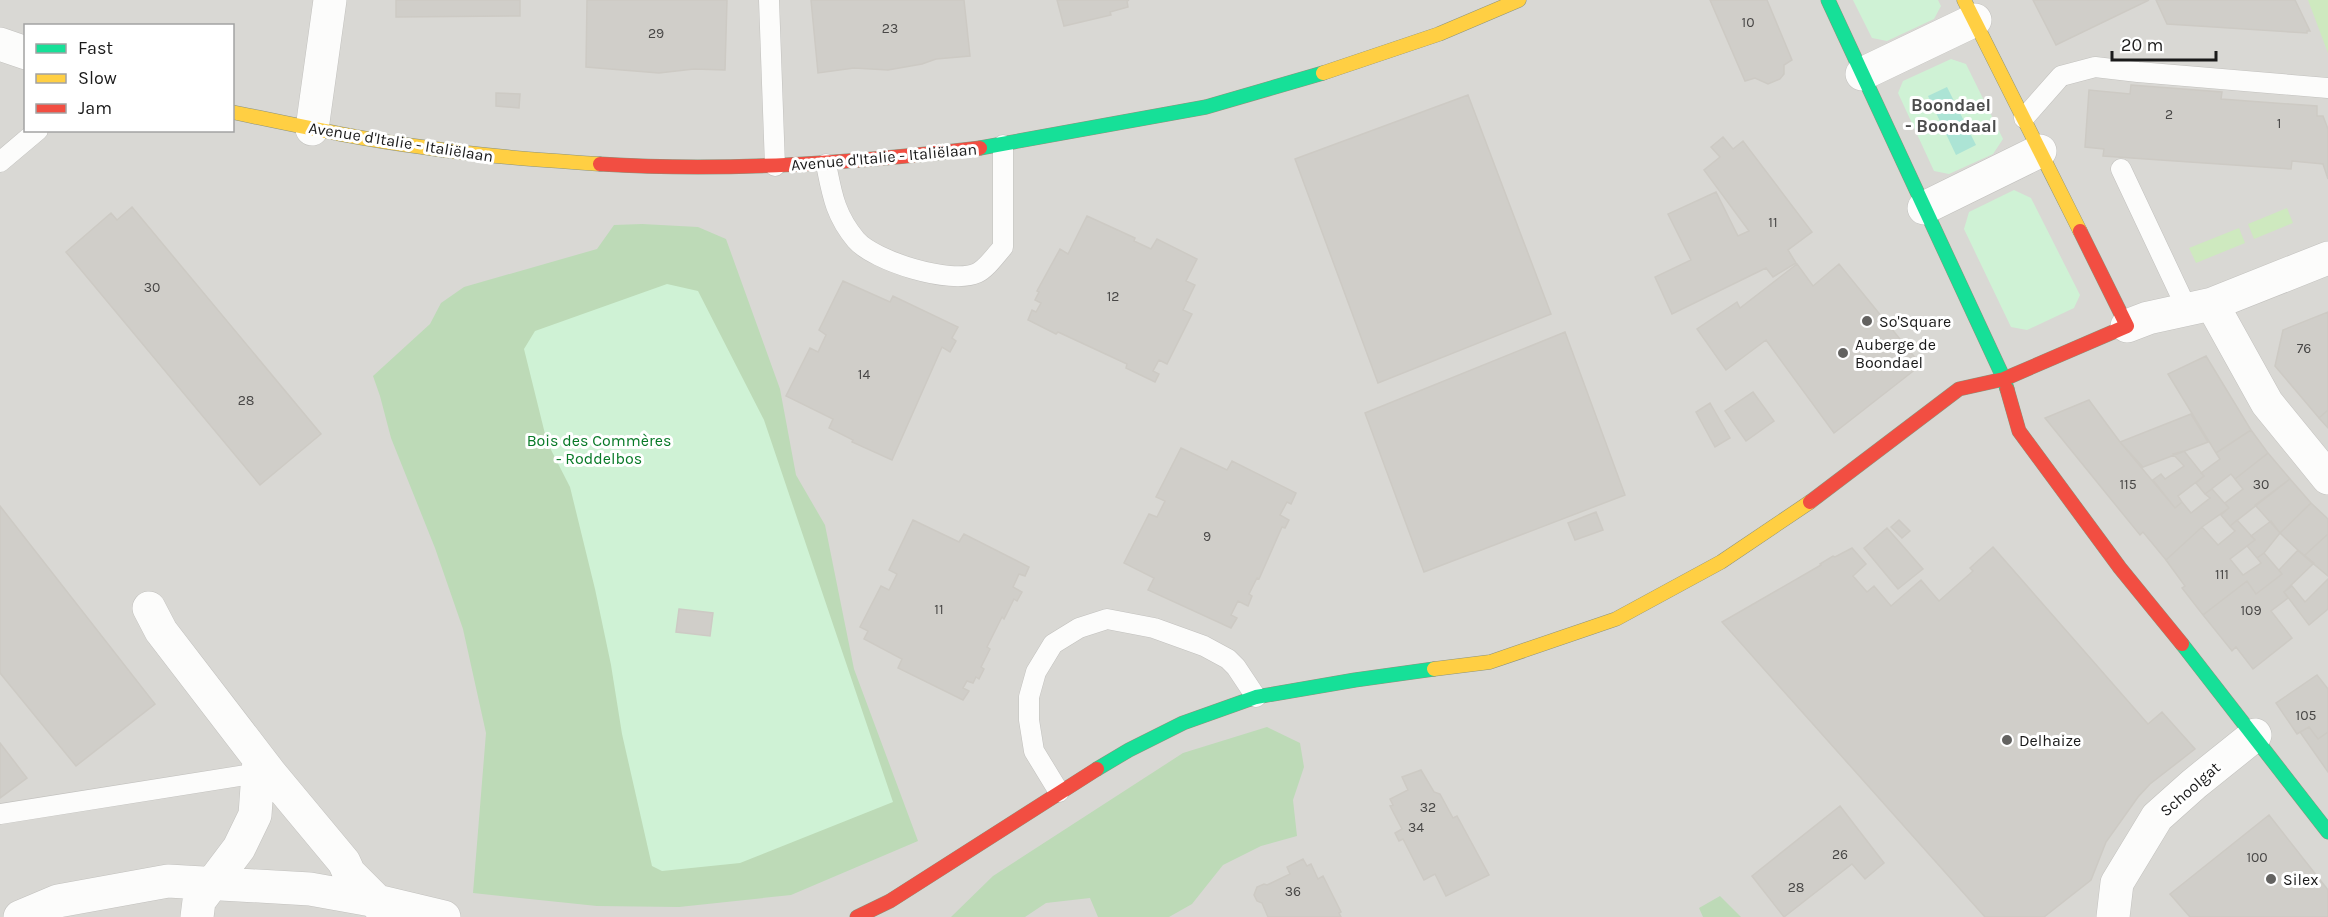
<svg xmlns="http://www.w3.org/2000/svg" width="2328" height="917" viewBox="0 0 2328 917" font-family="Karla,sans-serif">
<rect width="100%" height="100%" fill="#eae9e2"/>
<!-- residential -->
<path fill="#d9d8d4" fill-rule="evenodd" d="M0 0H2328V917H0ZM26 26H232V130H26Z"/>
<!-- grass -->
<path fill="#cee9bf" d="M2308 0H2328V53Z
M2287 208 2293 223 2254 239 2248 224Z
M2239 228 2245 243 2196 263 2189 248Z"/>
<!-- forest -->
<path fill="#bddab7" d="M642 224 698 227 726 239 780 389 796 475 825 525 854 669 918 841 791 895 679 907 597 906 473 893 486 733 463 629 435 548 391 438 380 396 373 376 430 324 441 303 464 287 597 249 614 225Z
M1267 727 1300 743 1304 767 1293 800 1297 836 1261 846 1223 865 1192 904 1169 917H1098L1090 898 1046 903 1025 917H951L993 876 1183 753Z
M1720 896 1741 917H1703L1699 908Z"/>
<!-- park -->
<path fill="#cff2d5" d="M1853 0H1938L1941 6 1934 19 1887 41 1872 38Z
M1951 59 1966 64 2003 139 1993 154 1949 174 1934 171 1898 93 1903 81Z
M2014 190 2031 198 2080 295 2074 308 2027 330 2011 327 1964 229 1969 212Z
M667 284 698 291 764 420 893 802 740 863 662 871 652 866 622 734 611 665 595 589 570 487 547 442 524 349 535 331Z"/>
<!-- pitch -->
<path fill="#ace4d5" d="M1947 87 1976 145 1956 155 1928 96Z"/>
<!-- building -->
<path fill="#d0cec9" stroke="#cdcac4" stroke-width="1.5" d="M396 0H520V16L396 17Z
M587 0H727L725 70 694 69 659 73 586 67Z
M811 0H964L970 56 936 59 922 64 888 70 854 68 818 73Z
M1057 0H1129L1127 1 1128 7 1110 12 1111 15 1064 26Z
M1710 0H1767L1792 60 1784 65V74L1780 79 1768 84 1755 78 1745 81Z
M2033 0H2149L2056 45Z
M2156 0H2295L2310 31H2307V33L2167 24Z
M2131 85 2222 92 2221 99 2317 106V116H2323L2328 129V179L2323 164 2313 163 2292 161 2291 169 2103 156 2104 149 2085 147 2089 90 2130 94Z
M496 93 520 94 519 108 496 106Z
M1468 95 1551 314 1378 383 1295 159Z
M1723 137 1733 149 1743 141 1812 232 1788 250 1796 263 1773 277 1766 268 1672 314 1655 277 1691 260 1668 214 1716 192 1738 236 1749 231 1704 170 1720 157 1711 147Z
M132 207 321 434 260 485 66 252 111 213 117 220Z
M1087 216 1135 238 1134 241 1151 249 1157 239 1197 259 1186 281 1195 285 1183 310 1192 314 1167 364 1159 360 1153 371 1159 374 1155 382 1126 368 1127 364 1058 332 1056 334 1028 320 1032 310 1036 312 1041 303 1035 300 1039 292 1037 291 1060 249 1068 254Z
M1797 264 1813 286 1839 264 1921 365 1834 433 1766 340 1726 370 1697 329 1737 302 1740 308Z
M843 281 890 302 893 296 958 327 952 338 956 341 950 352 942 347 892 460 852 442 853 440 829 428 833 419 786 396 810 348 818 352 826 335 819 330Z
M2328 312V410L2319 418 2275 366 2283 330Z
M1565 332 1625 495 1424 572 1365 413Z
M2206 356 2251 430 2216 453 2168 374Z
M1753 392 1774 421 1746 441 1725 411Z
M2089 400 2120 442 2175 508 2182 502 2191 513 2210 498 2205 494 2212 489 2229 508 2202 527 2166 560 2143 532 2140 535 2045 418Z
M1710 403 1730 438 1715 447 1696 412Z
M2328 410V428L2319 418Z
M2191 414 2208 442 2143 467 2120 442Z
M2251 430 2268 453 2235 479 2231 474 2205 494 2196 483 2204 476 2201 473 2220 459 2216 453Z
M1181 448 1227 470 1232 461 1296 493 1291 504 1287 502 1280 515 1289 520 1285 528 1282 527 1259 579 1257 578 1249 594 1252 596 1248 606 1238 601 1231 615 1237 618 1231 628 1148 590 1154 578 1124 563 1149 514 1157 517 1165 501 1156 497Z
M2184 451 2204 476 2178 496 2182 502 2175 508 2153 480 2161 474 2165 479 2184 466 2173 454Z
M2268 453 2290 479 2230 526 2221 515 2229 508 2225 503 2243 489 2235 479Z
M2290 479 2311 503 2280 533 2255 505Z
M2311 503 2328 519V534L2304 556 2280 533Z
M0 506 155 704 76 766 0 673Z
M1596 512 1603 530 1575 540 1568 523Z
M913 520 959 542 964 534 1029 567 1025 576 1019 574 1013 587 1022 592 1017 601 1014 599 1004 619 1002 617 987 647 990 649 981 667 984 669 979 679 976 677 973 683 967 681 963 688 969 691 963 700 898 668 902 659 864 639 868 631 860 627 881 586 889 590 897 574 889 570Z
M1899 520 1910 531 1902 538 1891 527Z
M2237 520 2255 540 2230 559 2243 575 2261 563 2257 558 2264 553 2282 574 2256 594 2247 581 2203 615 2182 588 2185 586 2166 560 2202 527 2218 545 2235 531 2230 526Z
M2271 521 2280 533 2264 553 2257 558 2247 546 2255 540 2251 536Z
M1887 528 1923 569 1898 589 1864 548Z
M2328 534V576L2304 556Z
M1993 547 2148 724 2162 712 2195 749 2150 784 2138 797 2106 842 2091 880 2044 917H1985L1722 622 1821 565 1820 564 1833 556 1835 557 1852 548 1866 564 1853 576 1867 592 1874 586 1891 606 1921 580 1939 601 1973 571 1970 568Z
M2298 550 2314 563 2284 592 2288 598 2271 611 2292 638 2253 669 2236 647 2232 651 2203 615 2247 581 2256 594 2282 574 2279 570Z
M2328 579V609L2309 625 2284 592 2292 586 2305 602Z
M679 609 713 613 710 636 676 632Z
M2317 675 2328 689V732L2318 739 2309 727 2297 734 2276 703Z
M2309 727 2318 739 2328 732V772L2300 732Z
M0 743 27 778 0 798Z
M1421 770 1434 792 1440 794 1453 818 1457 816 1489 875 1446 896 1435 874 1424 880 1403 839 1399 841 1395 833 1402 829 1390 806 1393 805 1390 799 1408 790 1402 777Z
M1840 806 1884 863 1865 879 1852 864 1784 917 1752 876Z
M2269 815 2328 890V917H2190L2170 894Z
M1303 859 1307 866 1311 864 1318 879 1323 876 1341 912 1339 913 1341 917H1268L1262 903 1257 901 1254 895 1257 887 1264 884 1267 885 1290 874 1287 867Z"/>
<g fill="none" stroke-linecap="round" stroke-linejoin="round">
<defs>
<path id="lane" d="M769 0 775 166
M2024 118 2061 76 2095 67 2138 72 2328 88
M0 162 38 130
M826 164C832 194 835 215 856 240 874 261 951 285 977 273 986 269 996 255 1003 247V145
M2121 169 2187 309
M1059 792 1034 751 1029 720V697L1036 672 1053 644 1079 628 1107 619 1154 628 1204 646 1228 659 1236 667 1256 697
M0 814 259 773"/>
<path id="street" d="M0 44 26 53
M1862 74 1975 20
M312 129 330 0
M1924 208 2040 151
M2212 304 2267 403 2328 478
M2127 326 2148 318 2212 304 2328 258
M149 608 161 631 270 773 344 862 349 873 377 901 378 905
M20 917 58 901 168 881 310 889 377 901 444 917
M197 917 199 901 239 848 255 815 259 759
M2113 917 2117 883 2157 817 2194 784 2255 735"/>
<path id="fast" d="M1828 0 2004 379 2007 389
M980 148 1206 107 1323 73
M2182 644 2328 832
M1097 769 1129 750 1183 723 1256 697 1355 680 1434 669"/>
<path id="slow" d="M1964 0 2080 231
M1323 73 1439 34 1519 0
M232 112C295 125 358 139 422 147 481 156 540 160 600 164
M1434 669 1490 662 1616 619 1721 562 1810 502"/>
<path id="jam" d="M600 164C727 172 854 163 980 148
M2007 389 2019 431 2120 568 2182 644
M1810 502 1959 389 2004 379 2127 326 2080 231
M857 917 890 901 1097 769"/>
</defs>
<!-- lane casing -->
<use href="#lane" stroke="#c2c1be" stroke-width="21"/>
<!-- street casing -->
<use href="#street" stroke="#c2c1be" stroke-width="34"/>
<!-- fast casing -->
<use href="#fast" stroke="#8d937b" stroke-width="15"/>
<!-- slow casing -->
<use href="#slow" stroke="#8d937b" stroke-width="15"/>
<!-- jam casing -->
<use href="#jam" stroke="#8d937b" stroke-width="15"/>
<!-- lane -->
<use href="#lane" stroke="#fcfcfb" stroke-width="20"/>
<!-- street -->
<use href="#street" stroke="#fcfcfb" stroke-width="33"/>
<!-- fast -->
<use href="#fast" stroke="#16e098" stroke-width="14"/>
<!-- slow -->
<use href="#slow" stroke="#ffcf43" stroke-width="14"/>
<!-- jam -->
<use href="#jam" stroke="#f24e42" stroke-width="14"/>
</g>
<!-- markers -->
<g fill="#636260" stroke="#fff" stroke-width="2">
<circle cx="1867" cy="321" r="6"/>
<circle cx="1843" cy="353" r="6"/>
<circle cx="2007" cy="740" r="6"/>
<circle cx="2271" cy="879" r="6"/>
</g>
<g text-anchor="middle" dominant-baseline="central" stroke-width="6" stroke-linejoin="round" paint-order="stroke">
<!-- number labels -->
<g font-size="14" fill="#484746">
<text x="1748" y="22">10</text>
<text x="890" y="28">23</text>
<text x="656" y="33">29</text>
<text x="2169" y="114">2</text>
<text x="2279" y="123">1</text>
<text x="1773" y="222">11</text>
<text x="152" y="287">30</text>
<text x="1113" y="296">12</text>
<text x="2304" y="348">76</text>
<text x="864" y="374">14</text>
<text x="246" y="400">28</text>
<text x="2128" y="484">115</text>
<text x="2261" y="484">30</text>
<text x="1207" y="536">9</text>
<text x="2222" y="574">111</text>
<text x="939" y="609">11</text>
<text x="2251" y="610">109</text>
<text x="2306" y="715">105</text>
<text x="1428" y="807">32</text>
<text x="1416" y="827">34</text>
<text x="1840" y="854">26</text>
<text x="2257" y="857">100</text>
<text x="1796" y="887">28</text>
<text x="1293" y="891">36</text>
</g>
<!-- street labels -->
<g font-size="16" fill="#1a1a1a" stroke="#fff">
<text transform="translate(401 142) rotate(9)">Avenue d'Italie - Italiëlaan</text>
<text transform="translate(884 157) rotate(-5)">Avenue d'Italie - Italiëlaan</text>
<text transform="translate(2190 789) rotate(-41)">Schoolgat</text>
</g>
<!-- poi labels -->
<g font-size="16" fill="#1a1a1a" stroke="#fff" text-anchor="start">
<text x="1879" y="321">So'Square</text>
<text x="1855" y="344">Auberge de<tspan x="1855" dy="18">Boondael</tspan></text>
<text x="2019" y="740">Delhaize</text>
<text x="2283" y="879">Silex</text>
</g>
<!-- park labels -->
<g font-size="16" fill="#087927" stroke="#fff">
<text x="599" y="440">Bois des Commères<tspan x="599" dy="18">- Roddelbos</tspan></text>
</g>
<!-- neighbourhood labels -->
<g font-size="18" font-weight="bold" fill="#4d4d4d" stroke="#fff">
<text x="1951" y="105">Boondael<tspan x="1951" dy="21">- Boondaal</tspan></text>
</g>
</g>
<!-- legend -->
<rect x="24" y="24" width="210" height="108" fill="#ffffff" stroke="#a3a3a3" stroke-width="1.5"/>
<rect x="36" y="44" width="30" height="9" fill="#16e098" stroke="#a3a3a3" stroke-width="1.5"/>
<text x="78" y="54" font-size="18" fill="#1a1a1a">Fast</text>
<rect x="36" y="74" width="30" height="9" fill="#ffcf43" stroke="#a3a3a3" stroke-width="1.5"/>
<text x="78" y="84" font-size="18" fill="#1a1a1a">Slow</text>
<rect x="36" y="104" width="30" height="9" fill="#f24e42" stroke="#a3a3a3" stroke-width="1.5"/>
<text x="78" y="114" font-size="18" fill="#1a1a1a">Jam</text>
<!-- scale -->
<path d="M2112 51v9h104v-9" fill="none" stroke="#1a1a1a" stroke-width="3"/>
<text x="2121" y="51" font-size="18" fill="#1a1a1a" stroke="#ffffff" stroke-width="4.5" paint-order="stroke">20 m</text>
</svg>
